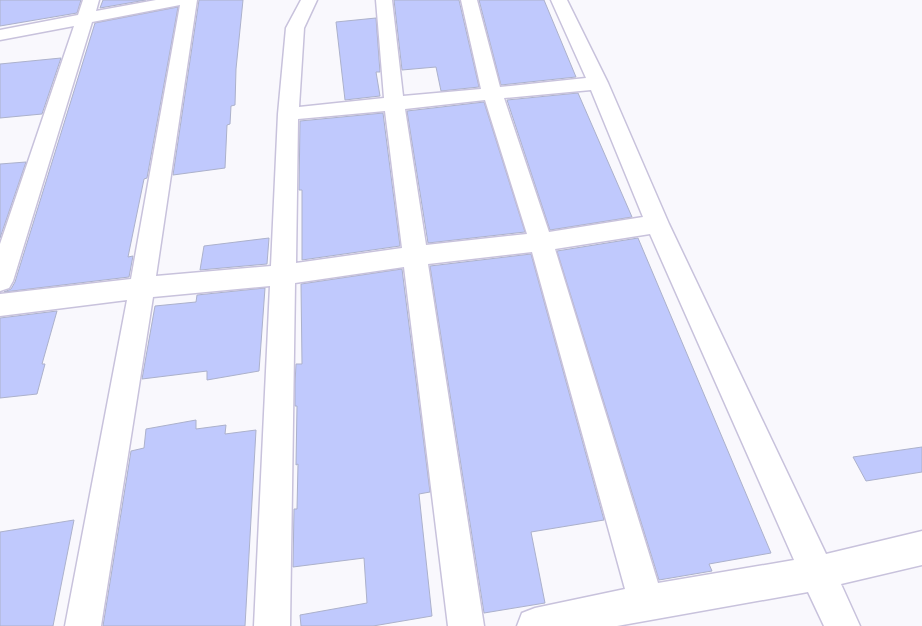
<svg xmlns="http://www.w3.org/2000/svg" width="922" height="626" viewBox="0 0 922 626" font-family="Overpass,sans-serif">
<rect width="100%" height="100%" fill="#f9f8fd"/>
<!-- building -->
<path fill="#c0c9fd" stroke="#acb1cb" d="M0 0H81L77 13 0 26Z
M103 0H146L100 8Z
M199 0H243L236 69 235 105 231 106 230 124 227 125 225 168 173 175Z
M394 0H459L479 87 441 91 436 67 402 70Z
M479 0H544L576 77 501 85Z
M178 7 147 178 144 179 128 257 133 256 129 277 4 292 11 289 15 282 95 23Z
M376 18 380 72H376L380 96 345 100 336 22Z
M61 58 42 114 0 118V64Z
M578 93 632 217 550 230 507 100Z
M484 102 525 232 428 243 407 111Z
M383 113 400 246 302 260V190H299L300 121Z
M26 162 0 238V164Z
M269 238 267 264 200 270 204 246Z
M638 238 771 553 709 564 712 571 659 580 557 251Z
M531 254 604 520 531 532 545 603 484 613 430 266Z
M402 269 430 492 419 494 432 616 373 626H301L300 615 367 603 364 558 293 567 294 509H297L298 464 296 465 297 406H295V383L296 364H302L301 284Z
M265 288 259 371 207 380V371L142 379 155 306 196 302 197 295Z
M57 311 42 364H45L37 394 0 398V318Z
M196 420V429L226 425 225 434 256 430 245 626H103L131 451 144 448 146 429Z
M922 447V472L866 481 853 457Z
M74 520 53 626H0V532Z"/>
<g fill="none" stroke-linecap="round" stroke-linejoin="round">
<defs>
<path id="minor" d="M83 0H99L96 11 156 0H197L156 276 271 266 278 114 286 28 301 0H317L304 28 299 107 384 98 376 0H392L403 96 481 89 461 0H477L500 87 586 78 551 0H567L608 83 669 224 826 554 922 531V565L841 584 860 626H824L808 592 617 626H517L522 613 535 608 625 589 532 252 428 264 484 626H448L404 267 295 283 290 626H254L270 286 153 297 101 626H65L127 300 0 316V294L131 279 180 5 92 22 13 281 9 288 0 291V244L74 26 0 40V30L78 15ZM591 90 643 217 549 232 504 98ZM485 100 527 234 426 245 405 109ZM385 111 402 248 296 263 298 119ZM650 234 794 560 658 583 555 249Z"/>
</defs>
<!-- minor casing -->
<use href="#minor" stroke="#c8c2dc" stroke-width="3"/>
<!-- minor -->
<use href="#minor" fill="#fff" fill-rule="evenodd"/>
</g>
</svg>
